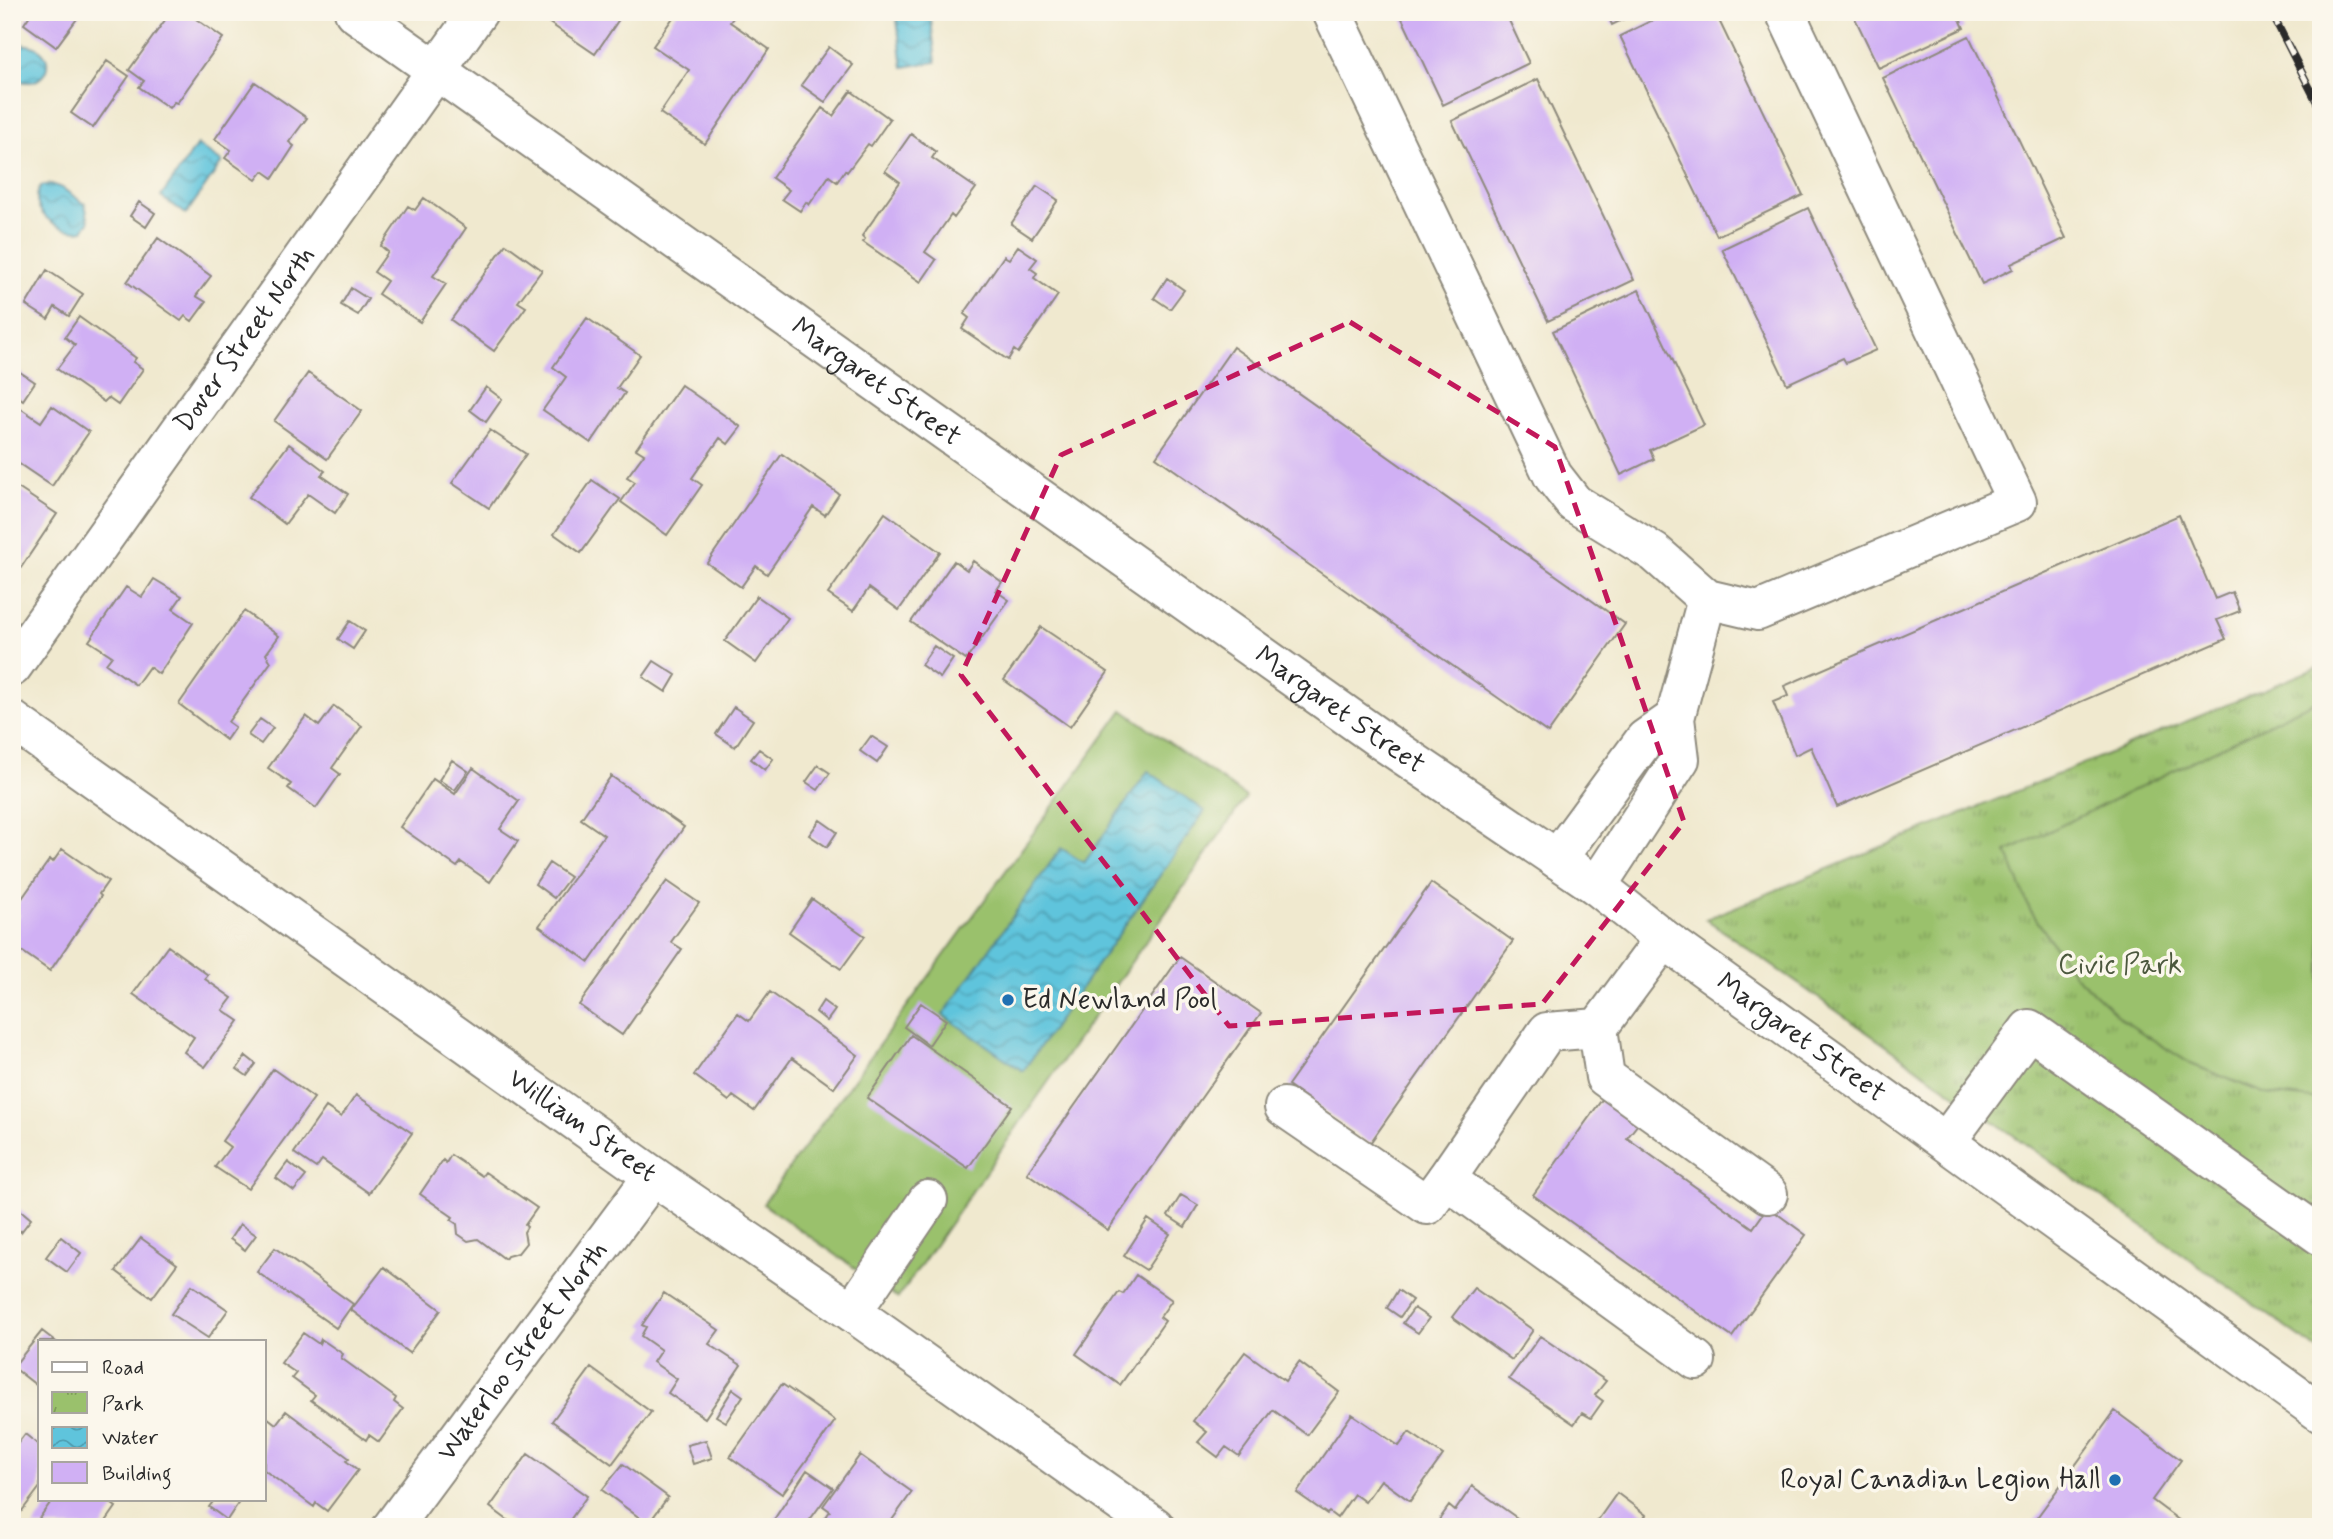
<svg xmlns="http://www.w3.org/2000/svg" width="2333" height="1539" viewBox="0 0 2333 1539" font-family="Mynerve,sans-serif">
<defs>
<pattern id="park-tufts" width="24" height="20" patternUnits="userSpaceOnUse" patternTransform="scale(1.75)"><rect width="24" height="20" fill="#9ac16c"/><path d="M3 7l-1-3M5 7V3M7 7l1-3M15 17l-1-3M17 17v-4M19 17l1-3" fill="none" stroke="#7e9d59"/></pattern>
<pattern id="water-waves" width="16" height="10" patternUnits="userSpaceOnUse" patternTransform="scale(1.75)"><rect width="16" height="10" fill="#5fc4dc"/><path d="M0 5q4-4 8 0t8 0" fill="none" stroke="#4f9fb3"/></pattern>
</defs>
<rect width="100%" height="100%" fill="#fbf7ec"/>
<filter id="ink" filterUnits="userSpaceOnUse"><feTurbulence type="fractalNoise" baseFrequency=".0143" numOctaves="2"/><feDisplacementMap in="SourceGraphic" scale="14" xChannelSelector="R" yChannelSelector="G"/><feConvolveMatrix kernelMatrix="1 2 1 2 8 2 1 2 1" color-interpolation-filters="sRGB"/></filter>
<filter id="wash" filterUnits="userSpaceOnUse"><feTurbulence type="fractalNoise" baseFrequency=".00686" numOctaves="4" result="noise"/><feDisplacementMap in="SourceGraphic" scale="28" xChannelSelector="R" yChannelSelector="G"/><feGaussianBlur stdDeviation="1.57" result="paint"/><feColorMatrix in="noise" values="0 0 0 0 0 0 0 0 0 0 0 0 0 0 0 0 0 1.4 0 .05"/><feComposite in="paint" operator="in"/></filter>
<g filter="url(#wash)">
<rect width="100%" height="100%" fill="#f0e9cf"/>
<!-- park -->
<path fill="url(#park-tufts)" stroke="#62764c" stroke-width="2" d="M2321 666V1352L1706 919Z"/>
<!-- garden -->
<path fill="#9ac16c" stroke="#62764c" stroke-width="2" d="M2321 698V1100L2266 1094 2191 1064 2124 1021 2073 973 2030 910 2007 852Z
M1123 710 1246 797 898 1298 763 1204Z"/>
<!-- water -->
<path fill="url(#water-waves)" stroke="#457884" stroke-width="2" d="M896 12H930L936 62 903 67Z
M12 42C21 46 32 43 40 50 59 65 37 95 12 76Z
M197 145 222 162 186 214 161 197Z
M51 184 62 188 85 204 89 222 83 230C61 235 25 210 41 186Z
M1148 771 1205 811 1023 1071 943 1015 1061 848 1084 863Z"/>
<g id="blocks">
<!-- building -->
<path fill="#d0b0f4" d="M32 12H82L56 47 24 24Z
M175 12H186L223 38 177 103 174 102 169 108 139 87 144 81 129 70 168 16 170 18Z
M555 12H624L595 54 548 22Z
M677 12H732L736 14 730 22 769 49 705 144 660 113 689 70 653 46Z
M1399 12H1505L1529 63 1443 105Z
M1606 12H1638L1612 25Z
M1669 12H1715L1803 195 1717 236 1620 36Z
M1852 12H1957L1964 28 1879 68Z
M1969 36 2066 238 2011 264 2013 269 1982 284 1883 78Z
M829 47 853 65 825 102 801 85Z
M107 61 129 76 93 128 71 113Z
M1538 79 1634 280 1548 321 1452 121Z
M255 82 307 118 289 142 294 146 273 178 263 171 256 180 225 158 231 150 215 139Z
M851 91 890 119 871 146 868 144 847 172 845 170 837 182 829 176 809 205 806 202 800 211 782 199 789 190 772 178 822 108 833 116Z
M911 134 936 152 932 158 976 188 954 218 951 215 925 252 936 260 921 282 863 242 865 239 862 236 900 182 885 171Z
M1037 186 1058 200 1032 238 1011 224Z
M424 198 466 228 433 276 446 284 420 322 378 294 387 281 374 272 388 252 381 246 408 206 415 210Z
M139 202 155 213 146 227 130 216Z
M1808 208 1876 350 1846 363 1843 358 1787 384 1722 249Z
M158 238 211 276 196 296 206 302 192 321 185 316 181 321 127 282Z
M506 244 542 270 518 302 526 307 494 351 451 320Z
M1018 246 1037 259 1030 268 1037 273 1034 278 1058 295 1018 353 1014 350 1008 360 962 329 969 318 964 314 1004 256 1009 259Z
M47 270 83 294 69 316 55 307 48 319 26 305Z
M1167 278 1184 290 1170 309 1154 298Z
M351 288 368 299 358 315 341 305Z
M1639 290 1704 425 1650 450 1654 459 1621 475 1553 331Z
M79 317 136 358 133 362 143 369 118 405 108 398 104 402 57 369 75 345 65 337Z
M587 318 640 355 617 388 625 393 591 443 543 410 566 377 553 367Z
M1233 347 1625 624 1548 733 1156 457Z
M14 368 35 382 23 400 12 392Z
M308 373 362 411 327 459 274 421Z
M681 385 741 427 728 444 720 438 692 478 702 485 667 535 621 502 635 482 627 477 644 454 636 449Z
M486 387 502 399 486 422 470 410Z
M17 406 41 422 52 406 89 432 52 486 12 459V413Z
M490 430 526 454 489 508 452 483Z
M289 444 325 471 321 475 348 494 335 513 308 494 285 524 249 497Z
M782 454 839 494 825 515 813 507 767 574 756 566 741 587 707 563Z
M592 480 620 499 581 553 554 534Z
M12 484 57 514 12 581Z
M885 513 940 552 899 610 869 588 853 611 828 594Z
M2179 515 2215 599 2232 592 2240 611 2217 620 2226 639 1837 807 1811 747 1795 755 1773 702 1788 696 1784 686Z
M954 561 967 570 973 561 1002 582 996 591 1009 600 966 660 911 622Z
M154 579 182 596 173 609 193 623 159 674 149 667 136 685 106 664 112 656 89 641 126 587 142 597Z
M757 596 788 618 756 663 725 641Z
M244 611 279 636 266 654 271 662 228 722 235 727 226 740 179 704Z
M350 621 365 631 353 649 338 639Z
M1041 627 1108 672 1070 727 1004 680Z
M934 646 953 659 940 678 921 665Z
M654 661 676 675 666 692 643 677Z
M334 706 362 726 332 768 340 774 316 808 288 788 291 784 268 768 306 716 319 726Z
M734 707 753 720 735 747 716 734Z
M260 719 273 728 261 744 248 735Z
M871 736 888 747 877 763 860 751Z
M759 749 773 759 765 770 751 759Z
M452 760 468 771 455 790 439 780Z
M818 765 830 773 818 790 806 782Z
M473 768 519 801 500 829 518 841 490 882 461 862 457 867 400 827 433 779 455 794Z
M611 776 684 827 589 962 539 926 604 835 581 819Z
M820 820 837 832 827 847 809 835Z
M62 849 108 881 99 894 101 896 50 971 13 945 17 939 12 936V926L20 915 13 911 50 859 53 862Z
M549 863 570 877 554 898 535 884Z
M667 881 699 903 671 942 682 949 622 1035 579 1005Z
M1431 883 1513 941 1370 1143 1288 1085Z
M812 899 865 936 841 969 789 932Z
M168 946 208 975 205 979 232 998 223 1010 239 1021 205 1067 184 1052 194 1037 133 994Z
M1180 957 1261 1013 1108 1230 1027 1173Z
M770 992 858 1055 834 1088 792 1058 754 1111 733 1096 729 1101 694 1075 738 1013 749 1021Z
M823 1001 835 1010 827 1021 816 1012Z
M921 1003 946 1020 929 1045 904 1027Z
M911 1035 1012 1106 968 1168 867 1098Z
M246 1056 256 1064 247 1076 237 1069Z
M273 1069 314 1098 248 1189 215 1167 230 1147 222 1141Z
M1606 1094 1641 1120 1627 1138 1753 1228 1768 1207 1806 1235 1732 1337 1533 1195Z
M356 1095 412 1133 369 1193 322 1160 316 1168 294 1153 326 1107 341 1117Z
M451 1155 482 1176 485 1172 537 1208 525 1225 527 1227 524 1232 526 1243 518 1253 507 1256 505 1259 478 1239 468 1241 458 1234 457 1224 451 1220 453 1217 420 1194 443 1160 446 1163Z
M288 1162 306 1176 294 1191 276 1178Z
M1181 1195 1198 1205 1185 1227 1168 1216Z
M18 1208 31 1219 21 1232 12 1224V1216Z
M1148 1219 1170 1234 1146 1270 1124 1256Z
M240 1224 256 1235 245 1250 230 1239Z
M61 1237 81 1253 67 1272 46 1257Z
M141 1238 177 1264 152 1298 116 1271Z
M275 1248 353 1304 336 1328 257 1272Z
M384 1267 441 1310 409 1353 351 1310Z
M1136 1275 1172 1300 1160 1317 1165 1321 1120 1385 1076 1354 1119 1292 1123 1294Z
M192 1285 228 1310 208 1338 171 1314Z
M1474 1288 1533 1330 1512 1360 1452 1317Z
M1398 1290 1412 1300 1400 1317 1387 1308Z
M664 1293 719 1330 709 1344 741 1365 705 1418 668 1393 677 1379 653 1362 661 1350 641 1336 646 1327 642 1325Z
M1414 1308 1429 1318 1418 1333 1403 1323Z
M42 1331 55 1341H40V1379L36 1385 13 1367Z
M303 1333 319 1344 321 1339 343 1354 341 1358 396 1398 394 1402 403 1409 379 1442 369 1435 366 1440 311 1400 315 1395 292 1378 296 1373 281 1363Z
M1540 1336 1606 1381 1595 1395 1603 1401 1591 1418 1582 1413 1574 1424 1509 1379Z
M1245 1352 1285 1381 1299 1362 1339 1392 1307 1435 1273 1410 1239 1456 1226 1447 1218 1457 1198 1442 1207 1432 1193 1421Z
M591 1368 651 1412 612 1464 552 1421Z
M782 1384 835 1421 782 1494 730 1457Z
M733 1389 743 1396 726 1422 716 1416Z
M286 1411 349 1458 346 1461 358 1470 327 1511 316 1503 314 1507 264 1470V1423L268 1418 276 1424Z
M2115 1411 2181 1460 2152 1500 2188 1527H2030Z
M1352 1414 1399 1446 1409 1432 1443 1455 1410 1501 1381 1480 1365 1502 1354 1494 1337 1518 1329 1512 1327 1514 1297 1493Z
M25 1434 40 1446V1487L12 1524V1451Z
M706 1440 712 1458 693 1464 687 1445Z
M528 1454 587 1496 565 1527H517L490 1507Z
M860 1455 912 1492 887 1527H819L830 1511 823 1506Z
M623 1464 668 1497 648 1524 602 1490Z
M807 1470 833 1488 806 1525 769 1527Z
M1472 1486 1527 1525 1526 1527H1434L1449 1506 1455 1511Z
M1617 1493 1646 1515 1638 1527H1593Z
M53 1499H111L108 1501 116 1507 102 1527H33Z
M215 1499H241L227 1520 209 1507Z"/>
</g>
</g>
<g filter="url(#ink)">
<use href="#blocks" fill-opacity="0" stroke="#8e8a7d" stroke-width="2"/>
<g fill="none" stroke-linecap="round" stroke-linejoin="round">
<defs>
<g id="minor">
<path id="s1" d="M354 12 1384 742 1597 886 1664 939 2321 1413"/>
<path d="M1332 12 1553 476 1574 503 1655 553 1707 599 1758 611 2017 502 1785 12"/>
<path id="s2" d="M12 667 478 12"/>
<path id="s3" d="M12 720 653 1176 852 1312 1155 1527"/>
<path d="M1557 859 1645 739 1675 718"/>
<path d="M1597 886 1680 759 1675 718 1707 599"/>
<path d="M1664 939 1598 1028 1547 1032 1446 1179 1696 1360"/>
<path d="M1598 1028 1605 1077 1768 1194"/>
<path d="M1284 1107 1427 1205 1446 1179"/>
<path d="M1946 1142 2029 1029 2321 1236"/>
<path d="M852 1312 928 1200"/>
<path id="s4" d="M392 1527 653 1176"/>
</g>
</defs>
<!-- minor casing -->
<use href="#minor" stroke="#8e8a7d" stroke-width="42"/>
<!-- minor -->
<use href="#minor" stroke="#fff" stroke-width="38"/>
<defs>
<path id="rail" d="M2271 12 2321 110"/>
</defs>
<!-- rail casing -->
<use href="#rail" stroke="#2b2b2b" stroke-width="8"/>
<!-- rail -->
<use href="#rail" stroke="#fbf7ec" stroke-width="5" stroke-dasharray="16" stroke-linecap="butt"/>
</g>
</g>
<!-- marked area -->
<path fill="none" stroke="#c2185b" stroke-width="5" stroke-dasharray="14 9" stroke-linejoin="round" d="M1350 322 1555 447 1684 822 1542 1004 1229 1026 961 675 1061 455Z"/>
<!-- markers -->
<g fill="#1f6fb2" stroke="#fbf7ec" stroke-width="2.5">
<circle cx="1008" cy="1000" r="7"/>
<circle cx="2115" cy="1480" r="7"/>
</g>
<g text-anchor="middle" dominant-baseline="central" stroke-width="7" stroke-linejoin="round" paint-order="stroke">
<!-- street labels -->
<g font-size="28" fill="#2b2b2b" stroke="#fbf7ec">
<text stroke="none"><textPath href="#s2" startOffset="402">Dover Street North</textPath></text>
<text stroke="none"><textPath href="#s1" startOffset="640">Margaret Street</textPath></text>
<text stroke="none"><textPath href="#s1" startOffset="1208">Margaret Street</textPath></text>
<text stroke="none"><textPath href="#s1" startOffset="1774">Margaret Street</textPath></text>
<text stroke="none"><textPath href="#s3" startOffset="700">William Street</textPath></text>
<text stroke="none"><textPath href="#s4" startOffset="219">Waterloo Street North</textPath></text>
</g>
<!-- park labels -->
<g font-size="28" fill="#4c583e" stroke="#fbf7ec">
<text x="2120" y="965">Civic Park</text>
</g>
<!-- poi labels -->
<g font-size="28" fill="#2b2b2b" stroke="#fbf7ec" text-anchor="start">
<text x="1022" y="1000">Ed Newland Pool</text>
<text x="2101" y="1480" text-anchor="end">Royal Canadian Legion Hall</text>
</g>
</g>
<!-- margin -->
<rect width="2333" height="1539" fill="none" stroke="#fbf7ec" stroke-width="42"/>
<!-- legend -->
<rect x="38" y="1340" width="228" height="161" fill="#fbf7ec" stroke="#a8a59f" stroke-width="2"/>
<rect x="52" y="1362" width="35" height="10" fill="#ffffff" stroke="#a8a59f" stroke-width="2"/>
<text x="102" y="1374" font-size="21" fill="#2b2b2b">Road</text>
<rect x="52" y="1392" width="35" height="21" fill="url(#park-tufts)" stroke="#a8a59f" stroke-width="2"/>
<text x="102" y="1410" font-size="21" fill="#2b2b2b">Park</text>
<rect x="52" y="1427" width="35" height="21" fill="url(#water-waves)" stroke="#a8a59f" stroke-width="2"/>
<text x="102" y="1444" font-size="21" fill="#2b2b2b">Water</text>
<rect x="52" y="1462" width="35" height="21" fill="#d0b0f4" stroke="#a8a59f" stroke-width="2"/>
<text x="102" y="1480" font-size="21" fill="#2b2b2b">Building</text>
</svg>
